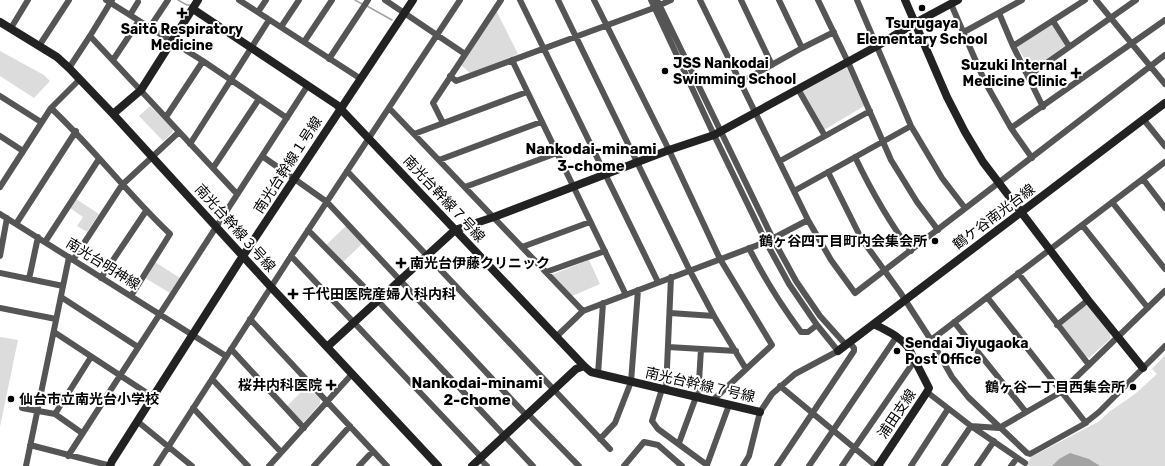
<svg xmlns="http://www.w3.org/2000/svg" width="1165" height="466" viewBox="0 0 1165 466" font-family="Rubik,'Noto Sans JP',sans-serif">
<rect width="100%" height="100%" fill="#fff"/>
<!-- green -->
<path fill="#dcdcdc" d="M496 10 518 54 470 73 460 64Z
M1053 24 1066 45 1031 70 1017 46Z
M0 51 44 75 50 81 34 98 0 76Z
M846 66 864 106 824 130 801 89Z
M150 106 172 128 173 132 163 141 139 116Z
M76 199 99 214 87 232 77 226 83 217 70 208Z
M346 226 363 243 342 263 325 246Z
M589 260 600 284 572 296 551 275Z
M155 262 180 278 170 293 145 278Z
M1084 306H1088L1110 333V339L1089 358 1083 354 1062 327V323Z
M0 337 18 340 0 427Z
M1165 355V466H1026L1031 457 1098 422 1109 412 1135 394 1157 374 1152 369Z
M307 386 320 399V404L304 422H300L286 407Z"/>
<!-- water -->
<path fill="#a3a3a3" d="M1070 453 1089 459 1100 466H1052L1059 459Z"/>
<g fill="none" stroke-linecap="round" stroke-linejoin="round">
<!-- stream -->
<path stroke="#a3a3a3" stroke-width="1.5" d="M178 0 187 5H190
M355 0 364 5
M367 6 392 20"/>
<!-- street -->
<path stroke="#555" stroke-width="6" d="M106 0 203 61 287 118
M239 0 361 79
M385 0 465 54
M520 0 658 282
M558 0 690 271 714 316 746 369
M594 0 669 150 720 259 772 345 712 401
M651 0 714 135 766 242 789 284 817 325 838 351 795 374 772 394 760 412 749 456 743 466
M657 0 773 239 796 281 820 316 846 345
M700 0 808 220 831 260 855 293 1165 55
M741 0 772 65
M779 0 802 48
M818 0 848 62 891 160 917 202 938 230
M857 0 911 126 942 178 965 208
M1096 0 1165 84
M951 4 985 82 1011 128 1032 158
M258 12 266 0
M999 13 1013 46 1043 107
M130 15 138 2
M1053 21 1069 46
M150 27 168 0
M281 27 299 0
M11 28 28 0
M964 32 1022 0
M90 36 237 194
M304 42 332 0
M39 46 69 0
M1013 46 1085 0
M329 59 368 0
M113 60 139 21
M512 60 626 295
M69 68 90 36 112 0
M450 76 456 81 651 9 671 0
M1028 76 1136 0
M741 82 802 48 834 32
M798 89 825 136
M0 96 41 122
M51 108C93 148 128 194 170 234L131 296
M389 108 583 311
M166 117 203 61
M1144 120 1165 146
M443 123 433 103 501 0
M1011 128 1165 20
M414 134 527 92
M0 136 23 151
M190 144 269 20
M262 156 327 202 526 415
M855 157C871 190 888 221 911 251
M439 160 541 122
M780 161 870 111
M213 168 259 99
M347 171 610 449
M828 172 861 238 900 292 931 340 952 377 968 397 1027 453 1030 454 1084 424 1099 412 1165 346
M1143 179 1165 208
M0 187 51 108 80 79
M465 187 557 153
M794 191 911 126
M1112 202 1165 269
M0 214 226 356
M16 224 76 131
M1082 225 1148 308
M308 230 378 301 533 466
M45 242 99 159
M522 247 590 222
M749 248C764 278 781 305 801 332H808L817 325
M0 256 7 218
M291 256 481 457
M73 260 122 185 179 132
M546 272 605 251
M0 273 63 286
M1018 273 1089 365
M101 278 146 211
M29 279 38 237
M61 297 138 347
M987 297 1086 423
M0 308 56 319
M670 313 714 316
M250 319 387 466
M954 322 1026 412
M1057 325 1088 300
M54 332 153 397
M556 337 583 311 766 242 808 220
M931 340 1165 162
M668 347 736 351
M231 349 304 428
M598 374 603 303
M212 379 281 452
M780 386 876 466
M662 389 652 421 658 429 707 465 729 405
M666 390 671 277
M927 392 971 426 1025 463
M698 398 701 349
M22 408 55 414 82 433
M193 408 248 466
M55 414 91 357
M528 414 579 466
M137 421 192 466
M600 439 615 423 631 382 638 290
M679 443 696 397
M30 445 111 466
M68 456 308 85
M480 459 487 466
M26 466 69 257
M156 466 291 256 460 0
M269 466 352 374
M314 466 350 426
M359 466 373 451
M624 466 644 442 658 445 682 466
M777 466 854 351V348L849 342
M809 466 897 336
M842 466 915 360
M911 466 948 409
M944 466 971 426 999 428 1061 392 1165 291
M977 466 994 441
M1011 466 1017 458"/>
<!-- secondary -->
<path stroke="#222" stroke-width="8" d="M905 0 947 97 965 132 983 162 1088 300 1143 368
M193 9 337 105 584 366 591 372 760 412
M0 22 57 57 69 68 113 114 271 287 438 466
M113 114 141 90 198 0
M874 324C887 331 899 336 908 347L929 388 927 392 878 466
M327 347 455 230 494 217 669 150 714 135 877 46 915 23 958 0
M838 351 1165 103
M110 466 112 461 239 262 413 0
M472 466 576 369 584 366"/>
</g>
<!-- markers -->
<g fill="#000" stroke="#fff" stroke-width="1.5">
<circle cx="922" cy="8" r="4"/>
<path d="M180 7h4v4h4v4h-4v4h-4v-4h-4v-4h4z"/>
<circle cx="665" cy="71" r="4"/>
<path d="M1074 67h4v4h4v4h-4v4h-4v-4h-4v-4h4z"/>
<circle cx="935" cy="241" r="4"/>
<path d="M399 257h4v4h4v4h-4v4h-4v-4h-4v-4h4z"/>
<path d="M291 288h4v4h4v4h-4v4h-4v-4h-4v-4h4z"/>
<circle cx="897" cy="351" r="4"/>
<path d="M329 379h4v4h4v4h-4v4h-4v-4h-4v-4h4z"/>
<circle cx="1133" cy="387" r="4"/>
<circle cx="11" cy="399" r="4"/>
</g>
<g text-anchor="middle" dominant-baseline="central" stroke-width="4" stroke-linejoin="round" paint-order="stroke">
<!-- poi labels -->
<g font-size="14" font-weight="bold" fill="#000" stroke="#fff" text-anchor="start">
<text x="922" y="23" text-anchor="middle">Tsurugaya<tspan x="922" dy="16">Elementary School</tspan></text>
<text x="182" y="29" text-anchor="middle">Saitō Respiratory<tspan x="182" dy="16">Medicine</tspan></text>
<text x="673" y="63">JSS Nankodai<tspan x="673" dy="16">Swimming School</tspan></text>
<text x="1067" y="65" text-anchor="end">Suzuki Internal<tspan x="1067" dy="16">Medicine Clinic</tspan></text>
<text x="927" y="241" text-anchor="end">鶴ヶ谷四丁目町内会集会所</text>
<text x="410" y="263">南光台伊藤クリニック</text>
<text x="302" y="294">千代田医院産婦人科内科</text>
<text x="905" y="343">Sendai Jiyugaoka<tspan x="905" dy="16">Post Office</tspan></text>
<text x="322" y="385" text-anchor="end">桜井内科医院</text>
<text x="1125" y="387" text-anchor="end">鶴ヶ谷一丁目西集会所</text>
<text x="19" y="399">仙台市立南光台小学校</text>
</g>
<!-- street labels -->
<g font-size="14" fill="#000" stroke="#fff">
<text transform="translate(288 165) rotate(-57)">南光台幹線１号線</text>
<text transform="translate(444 199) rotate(47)">南光台幹線７号線</text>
<text transform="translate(994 217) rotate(-37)">鶴ケ谷南光台線</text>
<text transform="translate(235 228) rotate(48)">南光台幹線３号線</text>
<text transform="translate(103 264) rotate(32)">南光台明神線</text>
<text transform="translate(700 385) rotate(13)">南光台幹線７号線</text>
<text transform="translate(897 414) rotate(-56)">浦田支線</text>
</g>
<!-- neighbourhood labels -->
<g font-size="15" font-weight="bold" fill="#000" stroke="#fff">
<text x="591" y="149">Nankodai-minami<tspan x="591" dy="17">3-chome</tspan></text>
<text x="477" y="383">Nankodai-minami<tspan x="477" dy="17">2-chome</tspan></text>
</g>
</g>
</svg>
